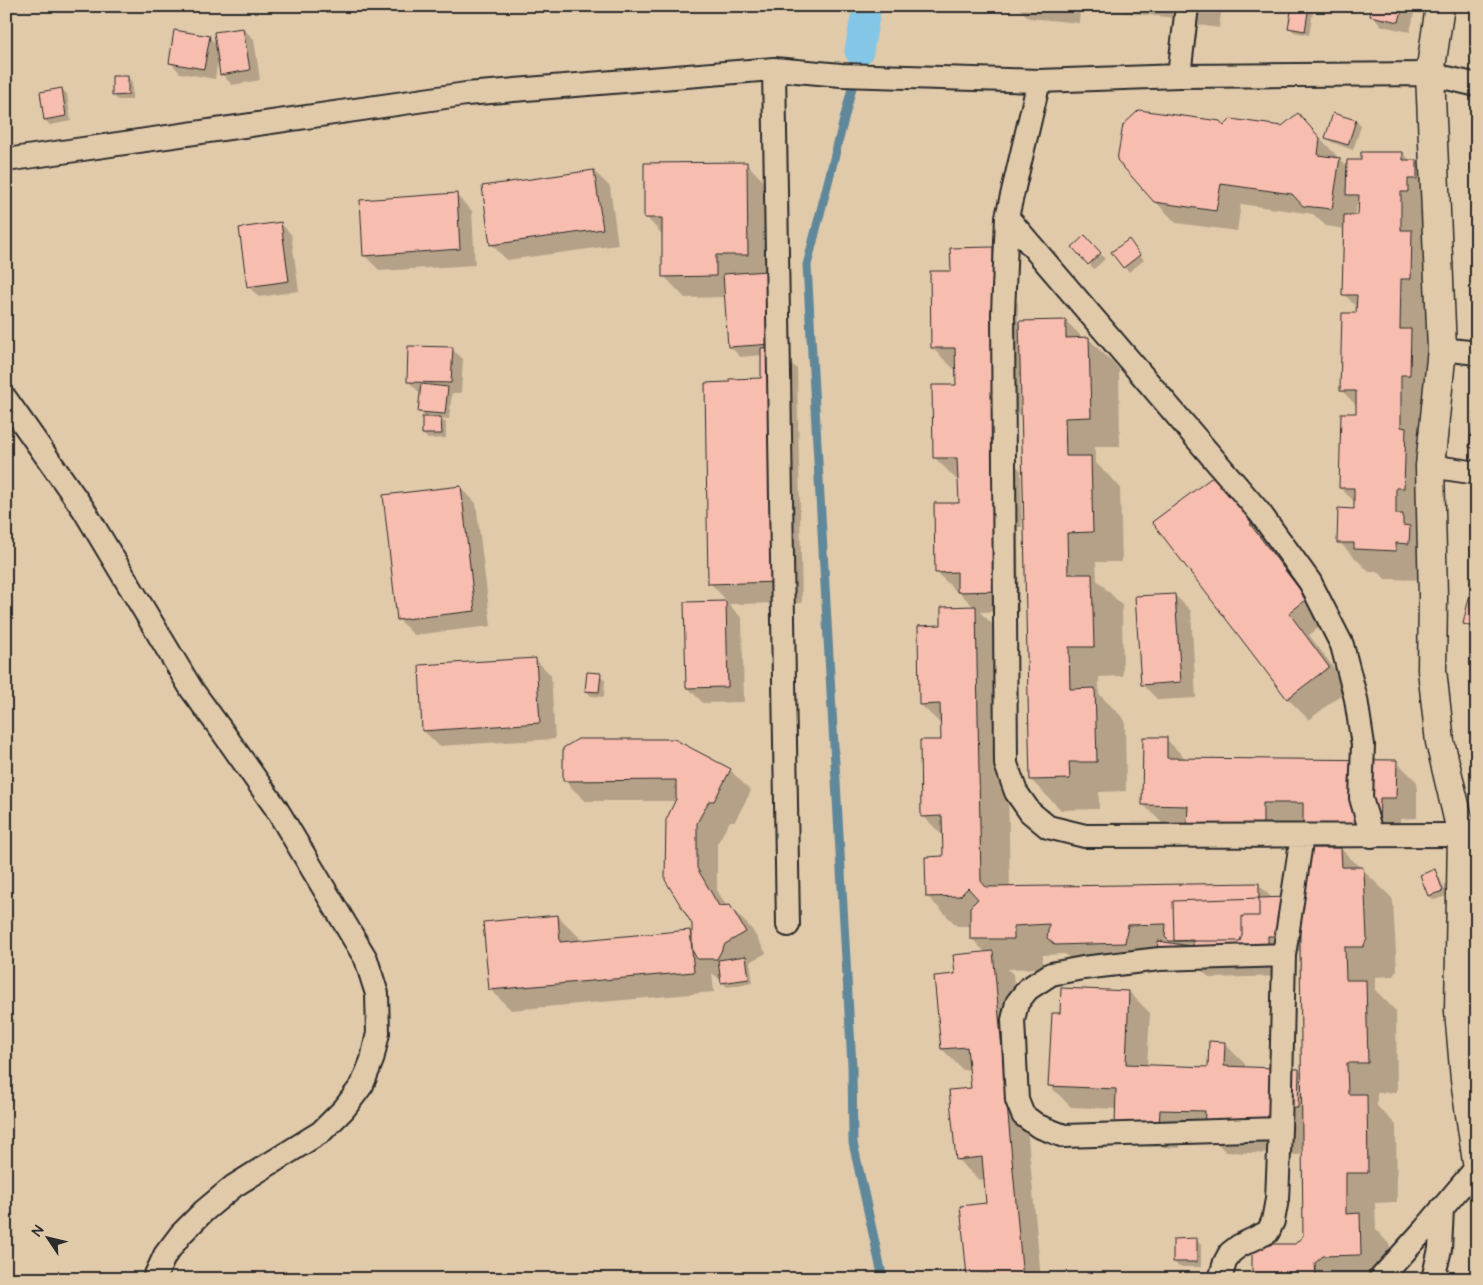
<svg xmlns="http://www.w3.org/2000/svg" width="1483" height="1285" viewBox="0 0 1483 1285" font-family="'Architects Daughter',sans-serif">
<rect width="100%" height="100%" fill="#e1caaa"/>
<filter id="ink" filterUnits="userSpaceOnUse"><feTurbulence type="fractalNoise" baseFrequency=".02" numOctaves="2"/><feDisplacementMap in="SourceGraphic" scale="10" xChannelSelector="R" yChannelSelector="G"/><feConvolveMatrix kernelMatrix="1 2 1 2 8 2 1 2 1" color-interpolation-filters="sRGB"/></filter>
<g filter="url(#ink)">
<!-- shadow -->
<path fill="#0003" fill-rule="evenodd" d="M1017 6H1222L1219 28 1179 22 1176 18 1080 8 1079 23 1029 18Z
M1293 6H1314L1309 35 1294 32 1289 27Z
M1374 6H1416L1410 32 1382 26 1372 15Z
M243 29 254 39 260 80 232 85 222 74 218 57 215 79 180 73 170 62 209 37 217 45Z
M128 77 132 82V100H118L113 95Z
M62 89 67 94 71 121 50 125 45 120Z
M1298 114 1348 168 1362 161 1403 153 1411 161H1417L1447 191 1426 580 1385 579 1379 572H1369L1339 542 1355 510V502L1340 488 1357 414V406L1342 391 1358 309 1344 294 1345 229 1326 226 1313 214 1241 204 1237 231 1176 223 1155 201 1224 127 1283 128ZM1357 204 1360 207V217H1355Z
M1356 121 1361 126 1353 150 1331 142 1326 138Z
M746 163 767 185 783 355 797 369 802 603 728 604 742 618 744 702 703 703 687 687 685 603 728 602 710 583 731 383 763 379 762 355 740 357 730 346 726 297 685 298 664 276 663 235 646 217Z
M594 171 610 187 618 245 507 260 491 244Z
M456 195 472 211 475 265 380 271 364 255Z
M280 223 291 234 299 291 259 297 248 286Z
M1085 237 1105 259 1094 269 1074 247Z
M1129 241 1144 260 1129 272 1124 267Z
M993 249 1014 270V300L1018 303V322L1066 321 1084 339H1089L1119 369 1120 447H1095V462L1120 487 1122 562H1096L1097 580 1122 605 1123 676 1099 677V694L1125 720 1126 791 1099 792V809L1061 810 1031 780 1022 378H1019L1020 414H1014L1015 465 1021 470 1022 527H1018L1019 611 980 612 1005 637 1010 888 1258 884 1273 899H1287L1341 849 1392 898 1393 902 1397 970 1393 976 1375 977V990L1396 1011 1397 1092 1377 1093V1106L1396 1125 1397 1202 1375 1203 1376 1230 1390 1245V1279H1253L1296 1245 1304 1236 1303 1147H1301L1300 1155 1226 1152 1205 1131 1180 1130V1148L1137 1146 1116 1125 1117 1109 1071 1107 1050 1086 1061 1014 1129 992 1150 1013 1147 1066 1209 1068 1224 1043 1245 1064V1068L1299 1070 1302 1073 1301 951 1283 952 1284 976 1210 978 1193 963 1192 970 1157 960 1155 972 1086 974 1065 954 1043 955V968L1008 969 1013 974 1041 1279H971L968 1275 988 1204 985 1179 979 1180 957 1159 973 1089 971 1069 963 1070 942 1049 956 975 986 953 972 939 971 926H957L927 896 944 858V837L923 816 942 741V725L920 704 942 627 974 607 960 593H958L936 572 960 504 959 479H956L935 458 957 386V369H954L932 348 952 272Z
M452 349 463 359 461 393H452L449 419 440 418 446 423V438L428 439 423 434 427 419 419 411 421 392H419L408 381Z
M1477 409V454L1470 447Z
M1217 474 1327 621 1309 635 1349 688 1309 720 1288 699 1154 523Z
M460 487 476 503 491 626 414 635 398 619Z
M1477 571V635L1465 624Z
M1175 595 1191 611 1196 698 1158 700 1142 684Z
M535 659 551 675 555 739 439 746 423 730Z
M600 675 605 680 604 697 591 696 586 691Z
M1166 739 1187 760 1396 761 1417 782V818L1400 819V845L1325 844 1304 823H1284L1283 847 1210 846 1165 826 1144 805Z
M730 770 751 791 735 821H730L717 844V890L727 907H730L751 928 766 953 750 962 753 983 727 987 722 982V979H719L712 973 714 992 511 1010 490 989 558 916 579 937V942L690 932 693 935V923L677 801H585L564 780Z
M1434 871 1439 876 1447 896 1434 900 1429 896 1422 876Z
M1196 1240 1201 1245V1267H1179L1174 1262Z"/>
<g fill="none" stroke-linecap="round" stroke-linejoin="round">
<!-- stream -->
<path stroke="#60889b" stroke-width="9" d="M852 88 807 265 852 1066 853 1143 883 1279"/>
<!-- canal -->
<path stroke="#84c6e5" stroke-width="29" d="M859 51 867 6"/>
</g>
<!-- building -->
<path fill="#f7bdae" stroke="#2b2b2b" d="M1164 6H1204L1203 12Z
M1292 6H1309L1305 31 1288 28Z
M1372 6H1403L1399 22 1370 16Z
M243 28 250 70 220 75 214 32Z
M174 30 210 36 204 69 169 63Z
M112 76H128V95L112 96Z
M62 88 66 116 44 120 40 92Z
M1139 110 1220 121 1224 126 1231 119 1282 126 1298 113 1320 138 1318 155 1340 158 1332 209 1303 206 1292 194 1221 184 1216 211 1154 202 1117 160 1123 125Z
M1333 113 1356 120 1348 145 1325 138Z
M1361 152H1403V160H1417V179H1408V192H1401V230H1412L1411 279H1401L1400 329H1411L1410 375H1401V427L1406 428 1404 488H1396V514H1403V525L1410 526 1409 544 1396 543V551L1354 549V543H1337L1338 508 1354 509V488H1339L1341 413H1356V391H1340L1342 313H1356L1357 295H1342L1344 215H1358L1359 195H1346L1347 160H1361Z
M747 162 748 255H716V276L662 277V218H644V163Z
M594 170 603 229 490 245 482 186Z
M457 193 460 249 363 256 360 200Z
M281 222 289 281 247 287 239 228Z
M1085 235 1101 253 1088 265 1072 247Z
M1129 239 1140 255 1123 268 1111 252Z
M993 247 998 591 957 592V572L935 573 934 503H959L957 458H933L932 385H956L955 348H931L930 271H951L950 248Z
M767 271 773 344 728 347 723 274Z
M1066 320V338L1089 337 1091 417 1065 418 1066 456H1091L1093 532 1067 533 1068 574H1092L1094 647H1069L1070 689 1095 688 1097 762H1069L1070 779 1030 780 1019 321Z
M1477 320V343L1473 342Z
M408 346 453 347 451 383 407 382Z
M776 347 781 582 708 584 705 383 729 382V379L761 378V348Z
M421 384 448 387 445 414 418 412Z
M1477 402V449L1469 447Z
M422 417H441L442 434H422Z
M1218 473 1254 521 1250 524 1307 599 1289 613 1329 667 1287 699 1152 522Z
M461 486 475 611 397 620 383 495Z
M1476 567H1477V627L1463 624Z
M1175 594 1181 682 1141 685 1135 596Z
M726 601 728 687 686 688 684 602Z
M976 606 981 881 986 887 1259 883V916H1242V935L1240 941H1169L1165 937 1166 924 1128 925 1125 943 1055 945 1047 938 1049 924 1014 926V939H970V907L978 899 968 888 960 896 926 897 925 857 943 856 942 816 921 817 920 740H941L940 704 919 705 918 626 941 625V607Z
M536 658 540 723 422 731 419 665Z
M587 672 601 673 599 692 585 691Z
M1143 737H1167V758L1397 760 1396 798H1380L1379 824H1303V803H1263V826H1187L1188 806 1142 805Z
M578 739H674L731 769 714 801H709L697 823V868L719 906 730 905 746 932 725 944 717 959H697L692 950V924L665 880 666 820 676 799V780L563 781V748Z
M1299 848H1341L1342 867H1362L1364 871 1367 939 1363 947H1345L1346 980H1366L1368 1063H1347L1348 1094H1367L1368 1173H1346V1214L1360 1213 1361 1255 1323 1256 1315 1263 1316 1279H1252V1244H1295L1303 1236Z
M1435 869 1443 891 1428 896 1420 875Z
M1288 897 1289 936H1268V960L1193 963V940L1174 941 1173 901Z
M558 915 560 942 690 930 694 972 489 990 483 922Z
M1158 941 1190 946 1187 966 1156 961Z
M993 951 1023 1279H988V1274L967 1276 960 1206 986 1203 982 1157 956 1160 949 1090 971 1088 967 1047 941 1049 934 976 955 974 953 955Z
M746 956 749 979 721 983 718 960Z
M1061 988 1129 991 1126 1064 1208 1067 1209 1041 1225 1042 1224 1066 1299 1069 1298 1108 1281 1107 1280 1134 1204 1131 1205 1111 1160 1110 1159 1128 1115 1126 1116 1089 1048 1086 1052 1013H1060Z
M1197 1238V1262H1173V1239Z"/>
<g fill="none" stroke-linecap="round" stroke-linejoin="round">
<defs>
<path id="street" d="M774 69 788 925
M1179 76 1187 6
M1039 81 1007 217 1003 313 1006 764 1016 792 1030 812 1048 827 1085 836 1462 835
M6 160 466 94 774 69 841 75 1039 81 1179 76 1430 74 1477 85
M1007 217 1260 513 1310 582 1342 645 1356 699 1363 745 1361 798 1372 836
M1442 349 1477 353
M6 399 84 510 192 690 222 731 276 808 366 959 377 994 378 1033 372 1060 362 1085 344 1109 321 1132 234 1186 204 1211 181 1234 165 1255 154 1279
M1430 466 1477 473
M1280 1129 1064 1136 1038 1126 1023 1115 1017 1100 1013 1020 1017 1003 1028 989 1051 974 1083 968 1160 959 1284 955
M1220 1279 1225 1262 1230 1253 1239 1246 1268 1232 1273 1221 1277 1199 1280 1129 1284 955 1302 836
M1380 1279 1424 1230 1477 1167
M1432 1279 1434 1275 1440 1249 1442 1208"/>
<path id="secondary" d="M1440 6 1430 74 1442 349 1430 466 1433 597 1432 670 1440 742 1462 835 1459 1011 1465 1080 1477 1162"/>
</defs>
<!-- street casing -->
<use href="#street" stroke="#2b2b2b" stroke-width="26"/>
<!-- secondary casing -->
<use href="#secondary" stroke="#2b2b2b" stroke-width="31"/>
<!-- street -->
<use href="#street" stroke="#e1caaa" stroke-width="22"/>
<!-- secondary -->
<use href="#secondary" stroke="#e1caaa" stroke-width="28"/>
</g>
</g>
<!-- margin -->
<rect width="1483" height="1285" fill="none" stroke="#e1caaa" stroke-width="25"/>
<rect x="12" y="12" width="1458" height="1260" fill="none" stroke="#2b2b2b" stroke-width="2" filter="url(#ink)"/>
<!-- north arrow -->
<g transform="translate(48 1238) rotate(305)" stroke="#e1caaa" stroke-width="4" paint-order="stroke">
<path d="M0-4L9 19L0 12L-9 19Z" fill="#2b2b2b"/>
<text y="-8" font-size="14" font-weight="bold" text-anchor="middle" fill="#2b2b2b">N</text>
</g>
</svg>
